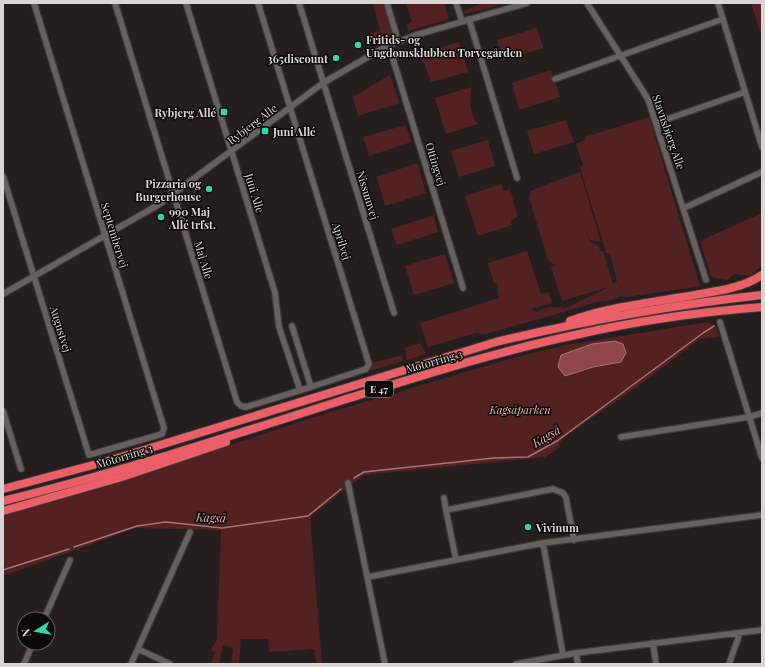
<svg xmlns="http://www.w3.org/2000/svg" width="765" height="667" viewBox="0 0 765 667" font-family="'Playfair Display',serif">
<rect width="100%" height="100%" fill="#241f1e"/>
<!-- green -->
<path fill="#542123" d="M373 3H384L394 37 387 41 369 46 366 35 380 31Z
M406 3H444L449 19 408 31 407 25 412 22Z
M479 3H507L465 14 463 11 479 5Z
M751 3H762V37Z
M537 28 543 48 504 60 497 40Z
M459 42 468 72 431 82 424 62H422L419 54Z
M551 70 560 97 519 110 512 83Z
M390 75 399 103 358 116 353 97Z
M471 87C470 99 469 114 478 124L446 134 435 98Z
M649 117 700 286 627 297 619 296C610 303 600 300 590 304 555 315 521 324 486 334L476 333 428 347 420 323 499 298 497 283H494L488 263 527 251 541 294 549 292 552 303 530 309 536 312 550 307 566 308 609 287 562 301 551 267 560 264 555 265 548 260 529 197H531L530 191 580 172 601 242 590 240 585 227 590 242 599 246 600 251 595 253 603 251 613 284 617 281 610 254 606 253C598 224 588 196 580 167L583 165 576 144 585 140V137Z
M566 120 574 142 534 154 527 131Z
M406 125 411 142 369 156 363 137Z
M488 140 495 166 459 177 451 151Z
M417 163 426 193 385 206 377 177Z
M501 184 503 191 510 189 518 217 511 220 512 225 478 236 465 196Z
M762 213V266L750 276 734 274 727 280 711 277 700 241Z
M434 215 438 232 397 245 391 229Z
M445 254 454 283 414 295 405 266Z
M708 322 716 326 719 337 700 339 642 383 562 439 556 450 545 457 364 475 311 516V530L322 664H317L314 649 269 652 268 639H241L239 664H231L233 650 231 646 223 645 219 664H214L212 662 215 652 211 650 217 639 221 530 136 528 3 576V515L106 487 311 418 509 359 566 345Z
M420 343 426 354 407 360 405 348Z
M402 355 403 361 366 372 372 363Z"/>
<!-- water -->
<path fill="#904749" stroke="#a67273" d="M615 341 623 344 626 353 621 362 593 367 565 376 558 367 561 355 592 344Z"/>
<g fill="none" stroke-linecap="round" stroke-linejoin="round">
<!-- stream -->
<path stroke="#a67273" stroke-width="1.5" d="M354 478 364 472 494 458 528 457 557 441 703 333 714 326
M74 547 137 526 166 522 222 528 308 516 341 489
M3 570 69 549"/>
<defs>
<path id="minor" d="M115 3 237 402 241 406 246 407 311 387
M186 3 275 293 279 327 300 390
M258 3 369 364 366 369 311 387 292 326
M299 3 394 313
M387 3 398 41
M456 3 462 21
M587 3 648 99 706 280
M718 3 762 147
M469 19 517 178
M389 46 463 288
M555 79 723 19
M656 123 745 92
M3 176 89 455 162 434 164 428 34 3
M684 208 762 172
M3 294 158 205 323 83 385 47 416 35 527 3
M720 322 762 458
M3 411 21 469
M621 437 749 417 762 413
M348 483 385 664
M444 498 446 510
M543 543 563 655
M456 560 446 510 553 489 563 493 566 498 574 540
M368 577 543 543 762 515
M44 619 70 560
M653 643 656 664
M138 649 170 664
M576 653 578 664
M24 664 33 643
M131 664 190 532
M516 664 576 653 762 630
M729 664 740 633"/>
<path id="highway" d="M570 321C606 308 646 303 683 297 709 292 740 290 762 275
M3 489 108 461 496 342C583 321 672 305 762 295
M3 501C116 473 228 437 340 401 417 377 495 352 575 335 636 321 699 312 762 307
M3 511 122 477 226 442"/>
</defs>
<!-- minor casing -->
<use href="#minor" stroke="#3e3939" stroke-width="8"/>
<!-- highway casing -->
<use href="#highway" stroke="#3e3939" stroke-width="10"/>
<!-- minor -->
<use href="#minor" stroke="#66605f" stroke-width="5.5"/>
<!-- highway -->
<use href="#highway" stroke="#eb5f68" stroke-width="8"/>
</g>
<!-- markers -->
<g fill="#33d4a8" stroke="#0b0909" stroke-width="1.5">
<circle cx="358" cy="45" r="4"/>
<circle cx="336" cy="58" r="4"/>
<rect x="220" y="108" width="8" height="8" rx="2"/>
<rect x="261" y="127" width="8" height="8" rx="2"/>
<circle cx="209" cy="189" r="4"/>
<circle cx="161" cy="217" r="4"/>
<circle cx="528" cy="527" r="4"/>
</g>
<g text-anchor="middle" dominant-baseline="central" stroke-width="3" stroke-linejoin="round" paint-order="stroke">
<!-- shield labels -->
<rect fill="#0b0909" stroke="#9b9898" stroke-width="1" x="365" y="381" width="28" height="16" rx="3"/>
<g font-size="10" font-weight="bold" fill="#d9d5d5">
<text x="379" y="389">E 47</text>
</g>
<!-- poi labels -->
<g font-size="11" font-weight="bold" fill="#d9d5d5" stroke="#0b0909" text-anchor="start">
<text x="366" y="39">Fritids- og<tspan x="366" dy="13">Ungdomsklubben Torvegården</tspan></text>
<text x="328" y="58" text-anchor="end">365discount</text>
<text x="216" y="112" text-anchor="end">Rybjerg Allé</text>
<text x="273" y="131">Juni Allé</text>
<text x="201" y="183" text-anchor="end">Pizzaria og<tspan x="201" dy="13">Burgerhouse</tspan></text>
<text x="169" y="211">990 Maj<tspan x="169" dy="13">Allé trfst.</tspan></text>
<text x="536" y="527">Vivinum</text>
</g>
<!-- street labels -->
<g font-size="11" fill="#d9d5d5" stroke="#0b0909">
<text transform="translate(252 124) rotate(-37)">Rybjerg Alle</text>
<text transform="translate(669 132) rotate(71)">Stavnsbjerg Alle</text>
<text transform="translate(436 164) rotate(73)">Ottingvej</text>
<text transform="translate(255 193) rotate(73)">Juni Alle</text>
<text transform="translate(368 195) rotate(73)">Nissumvej</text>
<text transform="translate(115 235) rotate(73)">Septembervej</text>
<text transform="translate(342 241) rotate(73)">Aprilvej</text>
<text transform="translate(204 260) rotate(73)">Maj Alle</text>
<text transform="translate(61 329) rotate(73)">Augustvej</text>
<text transform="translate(434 361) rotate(-16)">Motorring 3</text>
<text transform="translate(124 456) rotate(-17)">Motorring 3</text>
</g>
<!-- park labels -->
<g font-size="11" font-style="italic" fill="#f3b1b0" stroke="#0b0909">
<text x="520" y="409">Kagsåparken</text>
</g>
<!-- water labels -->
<g font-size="12" font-style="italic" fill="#f2b0af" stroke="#0b0909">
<text transform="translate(546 436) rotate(-31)">Kagså</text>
<text transform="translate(211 517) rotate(2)">Kagså</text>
</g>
</g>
<!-- border -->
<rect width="765" height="667" fill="none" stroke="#d9d5d5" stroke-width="8"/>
<!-- north arrow -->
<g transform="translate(36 631) rotate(259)"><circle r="19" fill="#0b0909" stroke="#5d5b5b"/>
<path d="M0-3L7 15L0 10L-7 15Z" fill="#33d4a8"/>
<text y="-6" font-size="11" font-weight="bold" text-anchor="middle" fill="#d9d5d5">N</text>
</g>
</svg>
